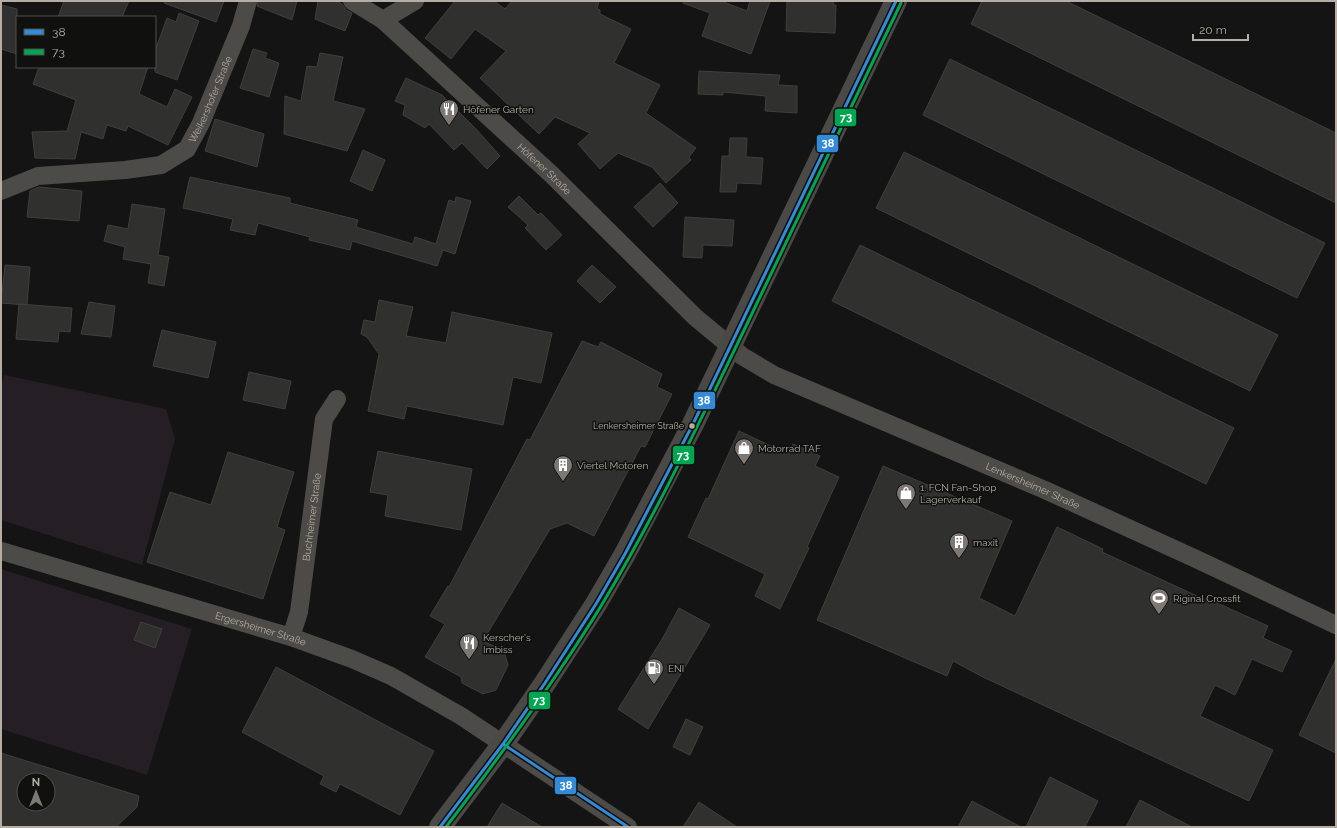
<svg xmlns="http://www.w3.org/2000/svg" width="1337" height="828" viewBox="0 0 1337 828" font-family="Raleway,sans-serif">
<rect width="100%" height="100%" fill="#141414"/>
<!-- green -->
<path fill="#251e25" d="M4 375 166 409 175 439 142 565 1 520V391Z
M1 569 192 629 147 775 1 729Z"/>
<!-- building -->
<path fill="#30302f" stroke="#403f3c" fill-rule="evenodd" d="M64 1H129L122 17H58Z
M164 1H224L216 22 164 3Z
M258 1H297L292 20 257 6Z
M318 1H335L342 4 346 10 352 13 345 31 315 19Z
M455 1H494L505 9 512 1H599L597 9 600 10V14L631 29 614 63 660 85 646 113 696 148 689 157 691 160 666 183 652 167 618 153 600 169 578 144 590 133 555 117 539 134 480 78 506 51 475 29 451 59 425 38Z
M684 1H721L747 11 750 1H770L751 54 702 36 710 13 683 3Z
M787 1H834L833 5H836L835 33 786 31Z
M982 1H1066L1336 133V203L971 24Z
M1 5 17 9V54L1 49Z
M179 13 199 21 177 80 155 72V51L167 18 176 22Z
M253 49 267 53 265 58 279 63 269 97 240 88Z
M320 53 343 57 333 101 365 109 347 151 284 134 285 96 301 101 307 66 317 67Z
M950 59 1325 243 1297 298 923 115Z
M39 67H148L139 94 167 107 175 89 192 97 168 145 128 126 126 131 107 125 103 139 81 132 75 159 35 158 32 132 67 131 76 100 33 84Z
M699 71 780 75 778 85 797 86V113L765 111 766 96 723 92V95L698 94Z
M406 78 442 95 477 130 500 156 487 169 462 143 454 150 429 124 425 128 403 115 405 105 395 101Z
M215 119 264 134 257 167 205 151Z
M730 138H747L746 157 763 158 761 184 737 183 736 192H720L722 156H729Z
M363 150 385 160 372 191 350 181Z
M904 152 1278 335 1250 391 876 208Z
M190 177 290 198V203L358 220 356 227 413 244 415 237 436 244 449 200 455 202 456 197 471 201 455 254 443 250 437 266 352 241 350 250 309 240 310 237 258 223 255 235 230 230 233 219 183 208Z
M660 183 678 203 653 227 634 207Z
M39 187 82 191 79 221 27 217 30 191Z
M519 196 538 215 541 213 562 235 546 250 525 228 528 225 508 207Z
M132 204 165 209 158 255 169 257 164 286 148 283 151 264 123 259 125 247 104 241 108 225 128 229Z
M685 217 734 220 732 246 703 245 702 258 683 257Z
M860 245 1234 428 1206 484 832 301Z
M5 265 30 267 27 305 1 303Z
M592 265 616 287 600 303 577 281Z
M379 300 413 307 406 336 446 343 452 312 552 333 541 383 513 377 503 425 407 406 404 419 368 411 379 354 367 337 361 334 364 320 375 322Z
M89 302 115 306 111 337 81 334Z
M19 304 72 308 70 332 59 331 58 342 16 339Z
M162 330 216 342 208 378 153 366Z
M582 341 598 347 601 342 662 374 657 387 672 394 645 447 641 446 594 536 567 523 550 529 483 641 504 651 508 665 496 690 483 694 462 683 461 677 425 657 445 624 430 616 448 586 449 587 527 439 530 440Z
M249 372 291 381 285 409 243 400Z
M739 431 788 454 793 444 820 456 815 466 839 477 807 547 809 548 780 609 755 596 765 574 688 537 706 498 708 499Z
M378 451 472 469 461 530 385 516 388 495 370 492Z
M228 452 294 472 277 527 285 530 263 599 147 562 170 492 211 505Z
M883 466 1012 521 979 598 1015 616 1057 527 1103 549 1102 552 1214 604 1215 602 1268 626 1263 638 1292 651 1282 672 1252 659 1235 695 1215 685 1200 716 1273 750 1249 801 985 678 953 661 947 676 817 620Z
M679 608 710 625 648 729 618 709 661 641Z
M141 622 162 629 155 648 134 640Z
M1336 659V753L1299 735Z
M276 667 434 751 400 815 340 784 336 792 320 784 324 776 242 732Z
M686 719 703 727 690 755 673 747Z
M1 753 139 796 137 807 116 827H1ZM24 780H48V804H24Z
M1050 777 1098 801 1085 827H1026Z
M1140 800 1192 827H1126Z
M972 801 1021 827H958Z
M699 802 737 827H683Z
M502 803 542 827H487Z"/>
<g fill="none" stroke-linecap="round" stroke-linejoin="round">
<!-- street -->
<g stroke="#4d4b48" stroke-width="18">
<path id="s1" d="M352 1 383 20 551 174 695 317 742 356 774 375 1045 490 1194 558 1336 625"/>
<path d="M383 20 415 1"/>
<path id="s2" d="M1 191 38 176 125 170 161 165 187 149 201 123 241 26 248 1"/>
<path id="s3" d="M1 551 291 637 352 659 391 676 461 716 628 827"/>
<path id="s4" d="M291 637 299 612 324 419 337 399"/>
</g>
<!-- secondary -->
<path stroke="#4b4946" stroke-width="22" d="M440 827 503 744 545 683 596 604 625 554 693 424 896 1"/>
<defs>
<path id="bus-1" d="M503 744 628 827
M440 827 503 744 545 683 596 604 625 554 693 424 896 1"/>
<path id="bus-2" d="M446 827C501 755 554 683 601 606 656 515 701 419 747 324 798 217 849 110 901 3"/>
</defs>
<!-- bus-1 casing -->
<use href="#bus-1" stroke="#10100e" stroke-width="6"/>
<!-- bus-2 casing -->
<use href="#bus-2" stroke="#10100e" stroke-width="6"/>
<!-- bus-1 -->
<use href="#bus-1" stroke="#338bd7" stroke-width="3"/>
<!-- bus-2 -->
<use href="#bus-2" stroke="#00a651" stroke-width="3"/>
</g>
<!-- icons -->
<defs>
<symbol id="restaurant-pin" viewBox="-11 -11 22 30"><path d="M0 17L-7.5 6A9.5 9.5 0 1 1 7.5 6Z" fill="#7d7872" stroke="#10100e"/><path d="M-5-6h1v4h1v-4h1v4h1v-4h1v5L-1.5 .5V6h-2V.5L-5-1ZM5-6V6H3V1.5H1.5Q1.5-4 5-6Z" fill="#fff"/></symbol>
<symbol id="shop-pin" viewBox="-11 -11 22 30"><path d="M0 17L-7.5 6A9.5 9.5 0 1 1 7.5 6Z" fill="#7d7872" stroke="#10100e"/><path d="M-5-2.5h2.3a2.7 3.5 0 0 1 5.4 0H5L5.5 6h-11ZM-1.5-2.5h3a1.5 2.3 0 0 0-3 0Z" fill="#fff"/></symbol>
<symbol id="building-pin" viewBox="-11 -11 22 30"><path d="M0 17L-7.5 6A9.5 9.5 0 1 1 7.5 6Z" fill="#7d7872" stroke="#10100e"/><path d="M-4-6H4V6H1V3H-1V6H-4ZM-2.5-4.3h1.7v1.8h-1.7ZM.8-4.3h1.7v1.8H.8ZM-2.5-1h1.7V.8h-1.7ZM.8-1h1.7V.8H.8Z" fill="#fff"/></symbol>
<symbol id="stadium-pin" viewBox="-11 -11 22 30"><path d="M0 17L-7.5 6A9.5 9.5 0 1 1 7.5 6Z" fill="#7d7872" stroke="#10100e"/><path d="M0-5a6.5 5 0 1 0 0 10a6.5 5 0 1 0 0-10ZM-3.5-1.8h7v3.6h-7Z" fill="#fff"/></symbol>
<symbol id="fuel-pin" viewBox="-11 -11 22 30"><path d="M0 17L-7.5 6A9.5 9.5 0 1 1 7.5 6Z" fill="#7d7872" stroke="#10100e"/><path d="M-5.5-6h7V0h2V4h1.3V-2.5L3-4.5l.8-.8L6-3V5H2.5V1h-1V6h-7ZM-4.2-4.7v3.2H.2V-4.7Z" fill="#fff"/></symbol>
</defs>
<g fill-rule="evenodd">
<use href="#restaurant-pin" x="438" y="98" width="22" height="30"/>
<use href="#shop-pin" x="733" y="437" width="22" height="30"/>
<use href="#building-pin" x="552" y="454" width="22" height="30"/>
<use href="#shop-pin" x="895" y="482" width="22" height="30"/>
<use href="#building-pin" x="948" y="531" width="22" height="30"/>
<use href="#stadium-pin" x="1148" y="587" width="22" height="30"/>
<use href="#restaurant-pin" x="458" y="632" width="22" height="30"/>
<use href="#fuel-pin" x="643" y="657" width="22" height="30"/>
</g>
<!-- markers -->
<circle fill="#b6aea4" stroke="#10100e" stroke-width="1.5" cx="692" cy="426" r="3.5"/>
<g text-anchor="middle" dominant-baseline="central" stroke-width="3" stroke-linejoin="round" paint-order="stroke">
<!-- bus labels -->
<g font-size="9" fill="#b6aea4" stroke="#10100e" text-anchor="end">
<text x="684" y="426">Lenkersheimer Straße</text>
</g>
<!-- street labels -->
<g font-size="10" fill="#b6aea4" stroke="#10100e">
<text stroke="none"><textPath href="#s2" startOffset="249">Weikershofer Straße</textPath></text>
<text stroke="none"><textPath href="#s1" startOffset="256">Höfener Straße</textPath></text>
<text stroke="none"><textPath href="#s1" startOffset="847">Lenkersheimer Straße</textPath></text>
<text stroke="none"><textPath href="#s4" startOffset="122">Buchheimer Straße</textPath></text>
<text stroke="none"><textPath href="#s3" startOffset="271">Ergersheimer Straße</textPath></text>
</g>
<!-- poi labels -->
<g font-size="10" fill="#b6aea4" stroke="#10100e" text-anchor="start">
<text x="463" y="109">Höfener Garten</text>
<text x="758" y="448">Motorrad TAF</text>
<text x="577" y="465">Viertel Motoren</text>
<text x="920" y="487">1. FCN Fan-Shop<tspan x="920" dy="12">Lagerverkauf</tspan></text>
<text x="973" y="542">maxit</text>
<text x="1173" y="598">Riginal Crossfit</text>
<text x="483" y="637">Kerscher's<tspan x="483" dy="12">Imbiss</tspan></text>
<text x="668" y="668">ENI</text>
</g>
</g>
<g stroke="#10100e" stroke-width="1.5">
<rect x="834" y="108" width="23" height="19" rx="4" fill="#00a651"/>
<rect x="816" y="134" width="23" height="19" rx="4" fill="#338bd7"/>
<rect x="693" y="391" width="23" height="19" rx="4" fill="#338bd7"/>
<rect x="672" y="445" width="23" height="20" rx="4" fill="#00a651"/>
<rect x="528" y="691" width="23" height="19" rx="4" fill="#00a651"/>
<rect x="554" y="776" width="23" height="19" rx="4" fill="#338bd7"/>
</g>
<g font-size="11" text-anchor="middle" font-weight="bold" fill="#fff">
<text x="846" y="121">73</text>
<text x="828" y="147">38</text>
<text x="704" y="404">38</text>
<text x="683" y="459">73</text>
<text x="539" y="704">73</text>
<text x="566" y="789">38</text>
</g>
<!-- border -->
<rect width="1337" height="828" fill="none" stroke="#b6aea4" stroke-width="4"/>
<!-- legend -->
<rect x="16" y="16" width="140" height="52" fill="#10100e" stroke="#524f4a"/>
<rect x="24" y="29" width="20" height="6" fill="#338bd7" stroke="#524f4a"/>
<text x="52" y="36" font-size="12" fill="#b6aea4">38</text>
<rect x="24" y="49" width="20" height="6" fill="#00a651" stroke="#524f4a"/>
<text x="52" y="56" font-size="12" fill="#b6aea4">73</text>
<!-- north arrow -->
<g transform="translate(36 792)"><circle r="19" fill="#10100e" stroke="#524f4a"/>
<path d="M0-3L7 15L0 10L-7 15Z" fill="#7d7872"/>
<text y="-6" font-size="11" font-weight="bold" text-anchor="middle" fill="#b6aea4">N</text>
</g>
<!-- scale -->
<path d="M1193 34v6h55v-6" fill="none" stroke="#b6aea4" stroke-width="2"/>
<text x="1199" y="34" font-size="12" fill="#b6aea4" stroke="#10100e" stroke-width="3" paint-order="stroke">20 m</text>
</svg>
